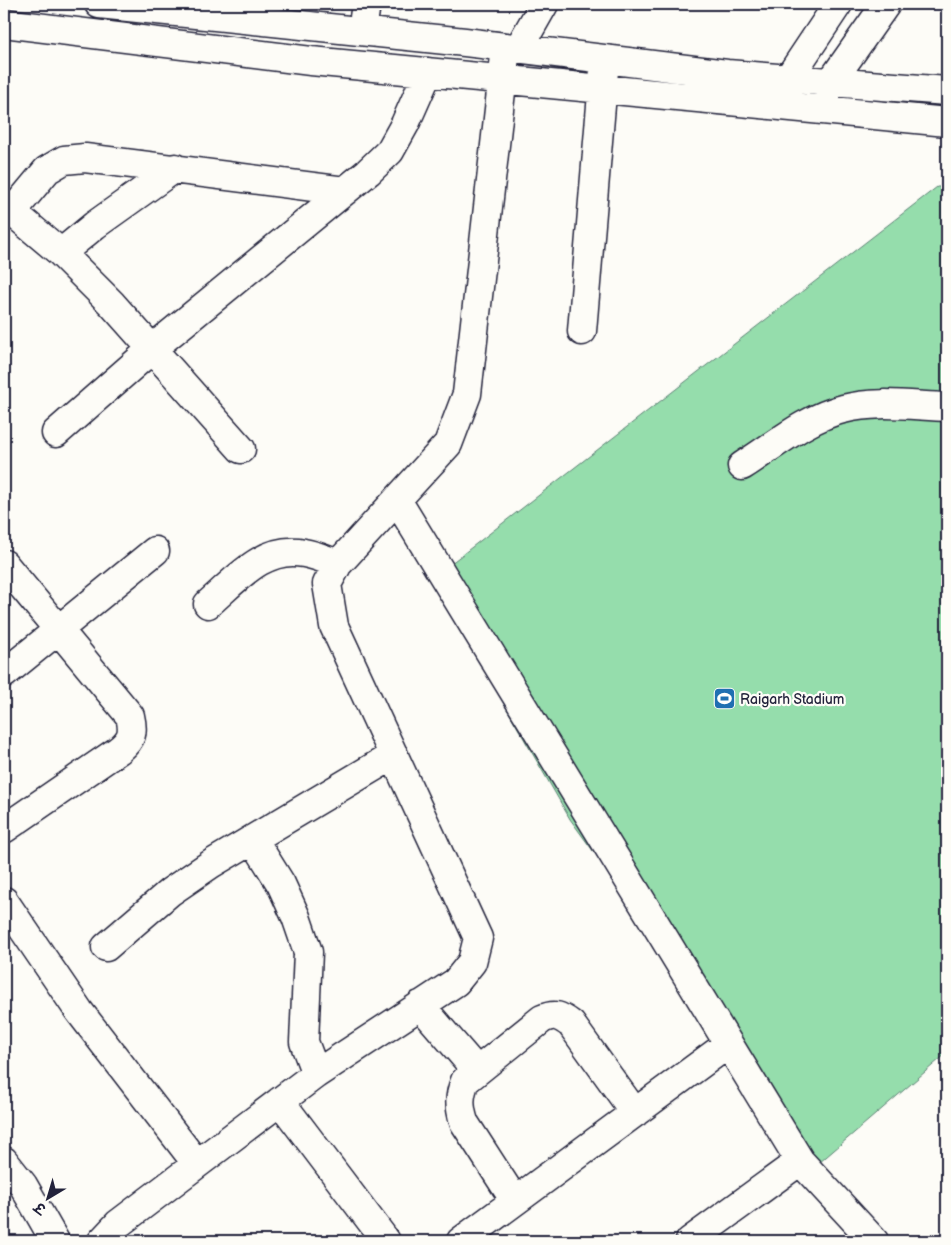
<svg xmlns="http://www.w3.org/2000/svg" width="951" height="1245" viewBox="0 0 951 1245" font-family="'Balsamiq Sans','Playpen Sans Deva',sans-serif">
<rect width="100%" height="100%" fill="#fdfcf7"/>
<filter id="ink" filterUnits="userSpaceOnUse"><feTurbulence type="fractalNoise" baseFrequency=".02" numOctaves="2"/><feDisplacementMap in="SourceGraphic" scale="10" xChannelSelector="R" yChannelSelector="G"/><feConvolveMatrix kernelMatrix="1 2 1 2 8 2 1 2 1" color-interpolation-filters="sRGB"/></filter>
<g filter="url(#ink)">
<!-- green -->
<path fill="#95ddac" stroke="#5c8074" d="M937 187H947V1053L819 1163 570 819 432 578Z"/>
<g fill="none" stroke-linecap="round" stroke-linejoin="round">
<defs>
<path id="minor" d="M99 4 465 42 727 74 947 91
M4 23 311 61 947 122
M362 31 366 4
M519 48 544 4
M780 91 838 4
M824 95 831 82 886 4
M4 205 61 253 112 304 241 449
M12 212 47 170 64 160 85 158 345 191
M61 253 95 225 175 168
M582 331 604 70
M56 433 153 348 368 172 390 151 405 124 428 72
M742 466C774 446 806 418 843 409 876 400 913 406 947 407
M397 500 800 1161
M4 564 130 716C134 733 132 739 119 750L4 829
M208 604C236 580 264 545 304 553 316 555 327 560 338 564
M4 674 155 551
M253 839 281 884 296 917 308 952 304 1042 316 1074
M4 901 79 1011 197 1164
M106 947 170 892 211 864 394 755
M420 1005 477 1071
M280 1101 386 1241
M4 1161 23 1185 55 1241
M515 1201 464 1122C459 1106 459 1096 465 1081L542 1019C555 1013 560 1016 571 1024L635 1113
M102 1241 118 1224 316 1074 456 982 472 962 478 938 334 626 327 584 338 564 448 444 467 394 506 47
M461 1241 728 1044
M690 1241 800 1161 874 1241"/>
</defs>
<!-- minor casing -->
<use href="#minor" stroke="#22223b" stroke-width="31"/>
<!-- minor -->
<use href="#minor" stroke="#fdfcf7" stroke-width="28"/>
</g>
</g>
<!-- icons -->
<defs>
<symbol id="stadium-square" viewBox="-11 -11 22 22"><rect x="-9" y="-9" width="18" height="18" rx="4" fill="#1f6fb2" stroke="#fdfcf7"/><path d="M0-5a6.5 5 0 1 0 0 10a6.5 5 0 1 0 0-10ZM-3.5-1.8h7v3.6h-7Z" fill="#fff"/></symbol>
</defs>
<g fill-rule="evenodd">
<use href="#stadium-square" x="712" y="686" width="25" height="25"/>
</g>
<g text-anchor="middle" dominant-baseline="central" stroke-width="4.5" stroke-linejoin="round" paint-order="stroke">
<!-- poi labels -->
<g font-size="14" fill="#22223b" stroke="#fdfcf7" text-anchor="start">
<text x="740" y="699">Raigarh Stadium</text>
</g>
</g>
<!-- margin -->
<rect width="951" height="1245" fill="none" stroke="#fdfcf7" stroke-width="20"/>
<rect x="10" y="10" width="931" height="1225" fill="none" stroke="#22223b" stroke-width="2" filter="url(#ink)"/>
<!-- north arrow -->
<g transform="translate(48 1198) rotate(218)" stroke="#fdfcf7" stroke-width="4" paint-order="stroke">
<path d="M0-4L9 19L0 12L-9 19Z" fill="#22223b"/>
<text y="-8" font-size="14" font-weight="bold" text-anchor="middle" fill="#22223b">उ</text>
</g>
</svg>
